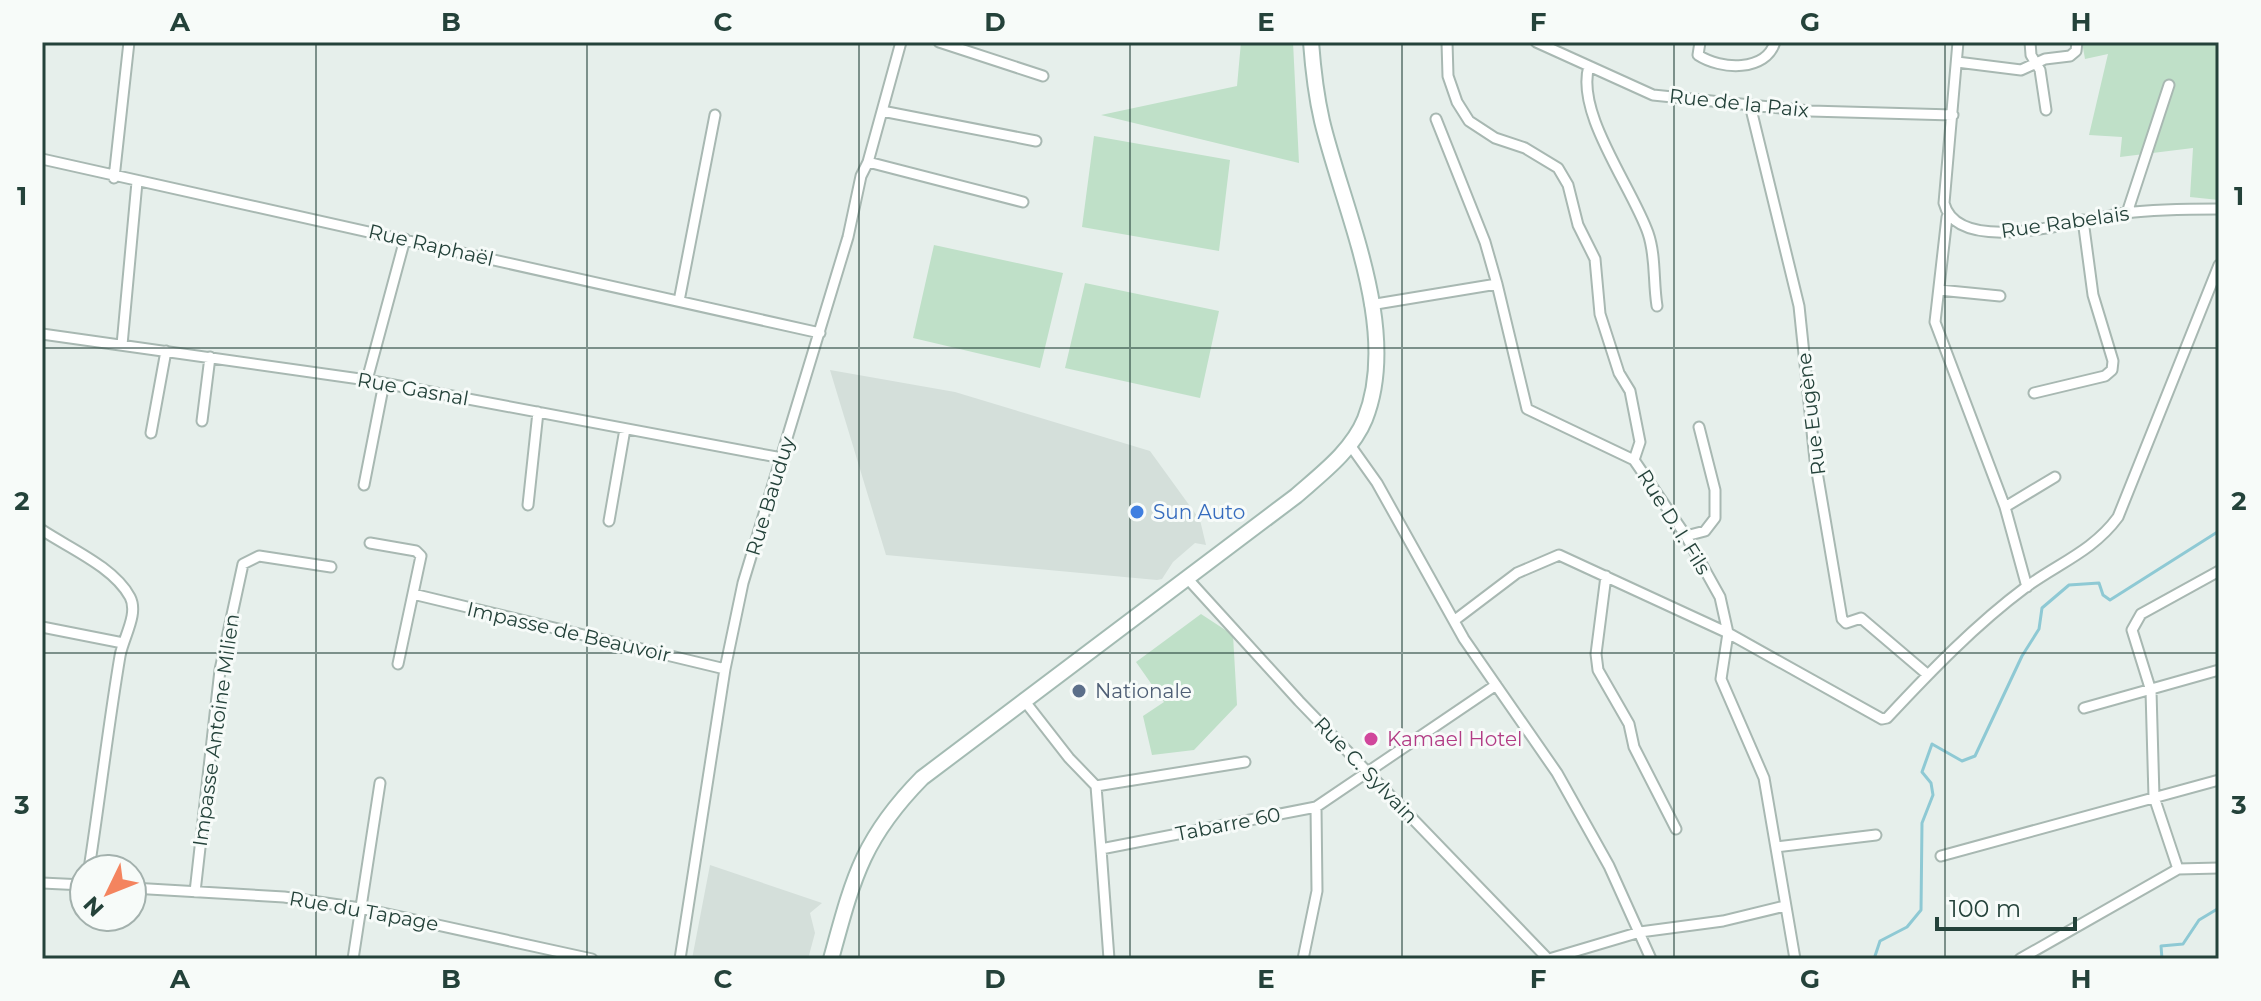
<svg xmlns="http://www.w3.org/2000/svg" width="2261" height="1001" viewBox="0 0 2261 1001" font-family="Montserrat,sans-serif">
<rect width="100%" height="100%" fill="#e6efeb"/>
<!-- built -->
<path fill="#d4dfda" d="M830 370 955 392 1150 451 1200 520 1206 545 1195 543 1173 562 1162 579 1157 580 886 555Z
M710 865 822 903 810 913 815 933 808 959H692Z"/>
<!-- green -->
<path fill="#bfe0c8" d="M1241 42H1293L1299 163 1101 115 1237 86Z
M2082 42H2219V200L2190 197 2193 148 2120 157 2122 137 2089 135 2108 54 2085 59Z
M1094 136 1230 160 1219 251 1082 227Z
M934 245 1063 273 1040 368 913 338Z
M1085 283 1219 311 1200 398 1065 368Z
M1201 614 1233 635 1237 705 1194 750 1152 755 1143 716 1164 702 1136 662Z"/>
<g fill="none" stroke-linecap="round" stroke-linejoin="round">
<!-- stream -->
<path stroke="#8ec9d4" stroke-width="3" d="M1874 959 1880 941 1907 927 1921 910 1922 823 1933 795 1931 783 1922 772 1932 744 1962 761 1975 756 2022 656 2039 629 2042 608 2069 585 2099 583 2103 595 2110 600 2219 531
M2162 959 2161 946 2183 944 2199 920 2219 908"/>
<defs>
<path id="minor" d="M939 42 1043 76
M1447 42 1448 76 1457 102 1469 121 1495 138 1525 148 1558 168 1568 185 1578 225 1595 259 1600 314 1619 373 1630 391 1640 442 1634 460
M1536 42 1653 95 1810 111 1953 115
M1700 42 1698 55C1721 70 1766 72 1775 42
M1958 42 1944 203C1958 259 2084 218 2126 213 2157 209 2188 209 2219 209
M2030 42 2031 55 2040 70 2046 110
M1957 62 2021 70 2045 59 2070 56 2076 51 2077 42
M1589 66C1575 113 1632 187 1648 233 1656 256 1653 281 1657 306
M1750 105 1799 306 1815 460 1842 619 1846 623 1861 618 1928 675
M882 111 1036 141
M1436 119 1485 242 1497 284
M42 159 820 333
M868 162 1023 202
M114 178 129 42
M2127 213 2169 85
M1947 217 1935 322 2005 507 2027 587
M1939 290 2000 296
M679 301 715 115
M1370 305 1497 284 1527 409 1634 460 1686 536 1720 597 1728 633 1882 719 1887 718C1930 672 1975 625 2026 587 2059 563 2093 551 2118 517L2219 265
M42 334 367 380 782 458
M122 345 137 182
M367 380 405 239
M2034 393 2105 376 2112 370 2113 361 2093 295 2083 220
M202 421 210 357
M151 433 166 351
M1350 445 1377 483 1464 639 1557 773 1609 866 1651 959
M364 485 384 383
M528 505 538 412
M2005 507 2055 477
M609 521 625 429
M42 530C69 548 114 567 130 597 139 614 123 638 120 656 108 727 100 798 89 869
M1686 536 1705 531 1715 518V490L1699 427
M370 543 416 551 421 556 398 664
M1606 576 1596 654 1598 670 1629 724 1634 747 1676 829
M1187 578 1299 701 1548 959
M413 594 725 669
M1455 620 1517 573 1559 555 1728 633 1721 679 1764 778 1795 959
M42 627 123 643
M1023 699 1069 758 1096 786 1101 849 1316 807 1496 685
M2084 708 2219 670
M1096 786 1245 762
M1776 847 1876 835
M1101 849 1109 959
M1941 856 2219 780
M2178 869 2154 797 2151 691 2132 630 2141 614 2219 571
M42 883 84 885
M132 888 284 897 360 908 592 959
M195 892 220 670 243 564 259 556 331 567
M353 959 380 783
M680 959 725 669 743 583 848 237 861 176 868 162 901 42
M1303 959 1317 891 1316 807
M1549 959 1640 932 1723 921 1785 906
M2020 959 2178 869 2219 868"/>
<path id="secondary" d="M831 959C853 879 862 839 922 778L1296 496C1321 474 1352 451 1365 419 1401 329 1343 209 1322 121 1316 95 1313 69 1311 42"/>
</defs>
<!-- minor casing -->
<use href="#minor" stroke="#a8b8b2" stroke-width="13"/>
<!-- secondary casing -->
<use href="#secondary" stroke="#a4bbb3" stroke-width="18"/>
<!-- minor -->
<use href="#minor" stroke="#fff" stroke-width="9"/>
<!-- secondary -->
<use href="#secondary" stroke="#fff" stroke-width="14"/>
</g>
<!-- grid -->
<path fill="none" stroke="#24423a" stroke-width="2" stroke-opacity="0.55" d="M316 42V959M587 42V959M859 42V959M1130 42V959M1402 42V959M1674 42V959M1945 42V959M42 348H2219M42 653H2219"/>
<!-- markers -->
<circle fill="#3f7fe0" stroke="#f7fbf9" stroke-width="3" cx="1137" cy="512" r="8"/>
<circle fill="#5c6f8a" stroke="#f7fbf9" stroke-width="3" cx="1079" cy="691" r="8"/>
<circle fill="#d1479c" stroke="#f7fbf9" stroke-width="3" cx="1371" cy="739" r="8"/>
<g text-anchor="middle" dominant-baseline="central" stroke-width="6" stroke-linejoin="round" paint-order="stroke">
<!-- street labels -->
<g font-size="20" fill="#24423a" stroke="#f7fbf9">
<text transform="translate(1739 103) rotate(6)">Rue de la Paix</text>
<text transform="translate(2065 222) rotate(-8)">Rue Rabelais</text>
<text transform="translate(431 245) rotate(13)">Rue Raphaël</text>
<text transform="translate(413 389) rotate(10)">Rue Gasnal</text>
<text transform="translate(1811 414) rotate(-97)">Rue Eugène</text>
<text transform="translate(770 496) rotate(-73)">Rue Bauduy</text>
<text transform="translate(1674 522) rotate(58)">Rue D. I. Fils</text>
<text transform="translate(569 632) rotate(13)">Impasse de Beauvoir</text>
<text transform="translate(216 730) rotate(-82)">Impasse Antoine Milien</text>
<text transform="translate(1366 770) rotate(46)">Rue C. Sylvain</text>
<text transform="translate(1228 824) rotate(-11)">Tabarre 60</text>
<text transform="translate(364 911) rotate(10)">Rue du Tapage</text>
</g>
<!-- shop labels -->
<g font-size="20" fill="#366cbe" stroke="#f7fbf9" text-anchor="start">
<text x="1153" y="512">Sun Auto</text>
</g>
<!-- service labels -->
<g font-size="20" fill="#4e5e75" stroke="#f7fbf9" text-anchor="start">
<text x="1095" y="691">Nationale</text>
</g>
<!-- hotel labels -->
<g font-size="20" fill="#b23c85" stroke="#f7fbf9" text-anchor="start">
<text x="1387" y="739">Kamael Hotel</text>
</g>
</g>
<!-- border -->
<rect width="2261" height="1001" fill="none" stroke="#f7fbf9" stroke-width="88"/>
<!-- north arrow -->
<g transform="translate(108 893) rotate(227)"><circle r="38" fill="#f7fbf9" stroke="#a3b1ad" stroke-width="2"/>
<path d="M0-6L14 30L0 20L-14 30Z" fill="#f4845f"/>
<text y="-12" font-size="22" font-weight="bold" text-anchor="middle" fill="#24423a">N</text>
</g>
<!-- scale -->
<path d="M1937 917v12h138v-12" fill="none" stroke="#24423a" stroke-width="4"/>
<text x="1949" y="917" font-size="24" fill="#24423a" stroke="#f7fbf9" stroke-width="6" paint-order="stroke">100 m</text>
<rect x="44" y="44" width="2173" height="913" fill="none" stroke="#24423a" stroke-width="3"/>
<g font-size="26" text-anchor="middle" font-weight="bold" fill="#24423a">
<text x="180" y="31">A</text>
<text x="451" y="31">B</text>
<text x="723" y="31">C</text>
<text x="995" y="31">D</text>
<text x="1266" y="31">E</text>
<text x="1538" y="31">F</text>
<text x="1810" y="31">G</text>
<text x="2081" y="31">H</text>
<text x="22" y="205">1</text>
<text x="2239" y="205">1</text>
<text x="22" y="510">2</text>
<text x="2239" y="510">2</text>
<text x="22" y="814">3</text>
<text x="2239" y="814">3</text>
<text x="180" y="988">A</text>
<text x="451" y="988">B</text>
<text x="723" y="988">C</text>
<text x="995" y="988">D</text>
<text x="1266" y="988">E</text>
<text x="1538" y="988">F</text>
<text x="1810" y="988">G</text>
<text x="2081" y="988">H</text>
</g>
</svg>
